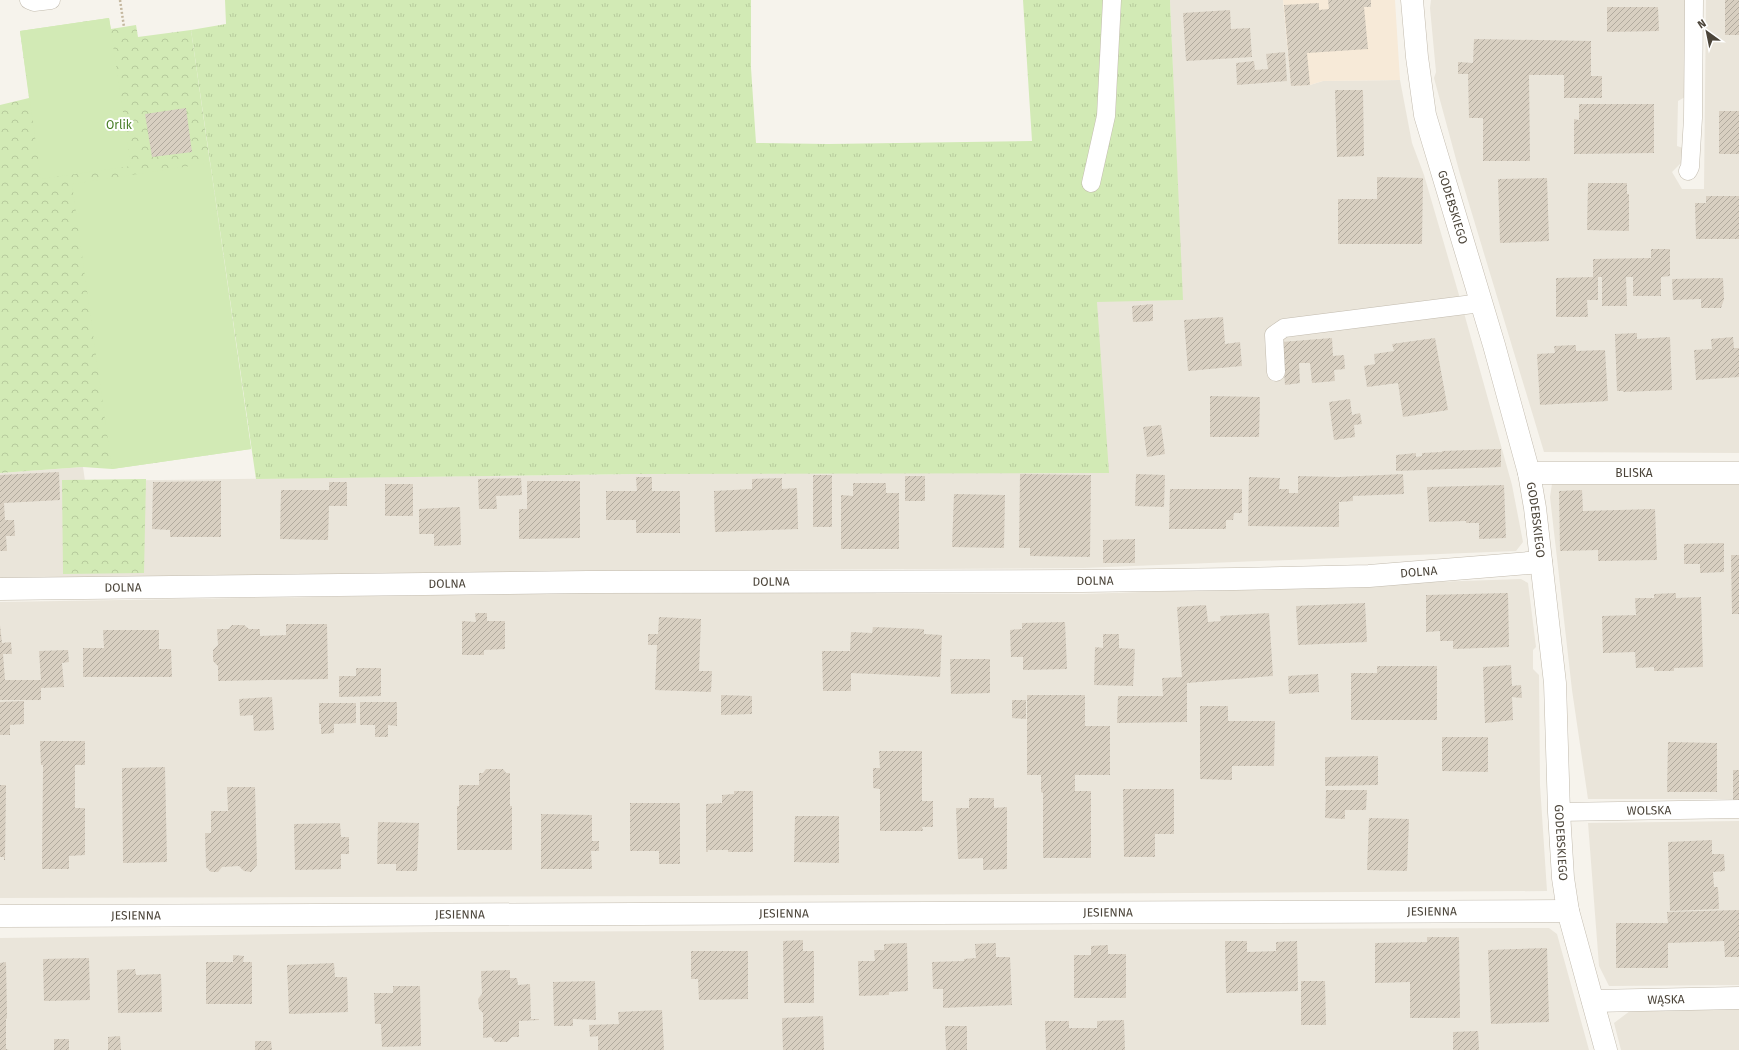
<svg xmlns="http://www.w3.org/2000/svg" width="1739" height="1050" viewBox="0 0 1739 1050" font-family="'Fira Sans',sans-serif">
<defs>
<pattern id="grass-tufts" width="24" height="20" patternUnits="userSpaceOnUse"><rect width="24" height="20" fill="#d2eab5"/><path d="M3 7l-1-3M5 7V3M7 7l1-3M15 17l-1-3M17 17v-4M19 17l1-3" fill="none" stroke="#b6ca9c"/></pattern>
<pattern id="forest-crowns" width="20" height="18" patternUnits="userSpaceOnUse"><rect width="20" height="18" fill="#d2eab5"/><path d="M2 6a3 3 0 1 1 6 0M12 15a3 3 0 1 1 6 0" fill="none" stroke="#b6ca9c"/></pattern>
<pattern id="building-hatch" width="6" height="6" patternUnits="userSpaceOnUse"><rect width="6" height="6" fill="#d8cfc1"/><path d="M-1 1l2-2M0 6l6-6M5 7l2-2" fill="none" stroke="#b1aa9e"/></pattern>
</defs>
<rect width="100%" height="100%" fill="#f6f3ec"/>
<!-- residential -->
<path fill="#eae5da" d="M1170 0H1283L1288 54 1310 85 1323 81 1400 80 1412 143 1424 175 1459 295 1512 485 1523 542 1516 551 1083 568 598 571 0 578V473L83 467 85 481 636 474 1097 301 1182 300Z
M1431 0H1685V97L1678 101 1677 146 1683 148V161L1672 172 1682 189H1704L1706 0H1739V453L1544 452 1460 174 1434 78 1436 72 1430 8Z
M1552 484H1739V799H1588L1572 690 1550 497Z
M1521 579 1528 583 1536 647 1533 650V669L1539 675 1540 785 1547 891 692 896 0 898V602L619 592 1083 594Z
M1739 821V985L1609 986 1599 966 1588 823Z
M1549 928 1557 934 1589 1050H0V938L436 932Z
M1739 1005V1050H1621L1614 1023 1634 1008Z"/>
<!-- commercial -->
<path fill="#f7ead8" d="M1283 0H1395L1400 80 1323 81 1310 85 1291 86Z"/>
<!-- grass -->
<path fill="url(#grass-tufts)" d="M225 0H751V68L756 143 828 144 1032 141 1023 0H1170L1183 300 1097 302 1109 473 636 474 256 479 191 30 226 24Z"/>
<!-- forest -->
<path fill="url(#forest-crowns)" d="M109 18 111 29 136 25 138 37 191 30 251 449 112 469 83 467 0 473V105L29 98 20 31Z
M146 479 144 573 63 574 62 480Z"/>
<!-- garden -->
<path fill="#d2eab5" d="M109 18 131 166 41 179 20 31Z
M210 163 251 449 112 469 72 184Z"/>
<!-- building -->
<path fill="url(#building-hatch)" d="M1328 0H1371V7H1364L1368 49 1307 53 1310 85 1291 86 1284 5 1319 3V10L1329 9Z
M1725 0H1739V35H1725Z
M1607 7H1658L1659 31 1607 32Z
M1230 10 1231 29 1250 28 1252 57 1186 61 1183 13Z
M1474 39 1591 41V76H1602V98H1564V75H1529L1530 161H1483V118H1469L1468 74H1458V62L1473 63Z
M1285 52 1287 81 1237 85 1236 63 1254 61 1255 70 1268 69 1266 54Z
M1335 90H1363L1364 156 1337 157Z
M1579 104H1654V153L1574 154V119L1579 120Z
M186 108 192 152 152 157 145 114Z
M1719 111H1739V154H1719Z
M1377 177 1423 178 1422 244H1338V199H1377Z
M1547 178 1549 241 1500 243 1498 179Z
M1588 183H1627V194H1629V231L1587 230Z
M1706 196H1739V239H1696L1695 203H1706Z
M1651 249H1670V276L1661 277V296H1633V277H1626L1627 306H1602V277H1598V300H1587L1588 317H1556V278L1593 277V259L1651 258Z
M1723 278 1724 299 1721 308H1701V299L1673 300 1672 279Z
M1153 304V321L1133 322 1132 306Z
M1223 317 1225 344 1240 342 1242 366 1188 371 1184 320Z
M1637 333V339L1670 337 1672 390 1623 392V391H1617L1615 334Z
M1733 337 1734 348H1739V377L1696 380 1694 350 1712 349 1711 339Z
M1332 338 1333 356 1344 355 1345 369 1334 370 1335 381 1312 383 1310 363H1299L1300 383 1285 385 1282 342Z
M1435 338 1448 410 1403 417 1398 383 1367 387 1364 366 1375 364 1374 354 1394 351 1392 344Z
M1576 345V351L1605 350 1608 401 1540 405 1537 354 1555 353 1554 346Z
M1210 396 1260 397 1259 437H1210Z
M1350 399 1352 415 1360 413 1362 424 1354 425 1355 437 1334 440 1329 402Z
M1161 425 1165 454 1147 457 1143 427Z
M1501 449V467L1396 471V455L1416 453V457L1422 456V453L1442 452V451Z
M59 472 60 500 4 503 5 520H14L15 536H6L7 551H0V475Z
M1020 474 1091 475 1090 557 1030 556V548H1019Z
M1136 474 1165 475 1164 507 1135 506Z
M1403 474 1404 494 1353 496V501L1339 502V527L1248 526 1249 477 1280 478 1279 489H1289V493H1298V476L1339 477Z
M813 475H832V527H813Z
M905 476H925V501H905Z
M636 477H652V491H680V533H636V520H606V491H637Z
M521 478 522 495 496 496 497 509H479L478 479Z
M782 478V489L797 488 798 529 715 532 714 491 752 489V479Z
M221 481V537H170V530L152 529 153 482Z
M527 481H580V538L519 539V509H527Z
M329 482H347V506H329L328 540 280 539 281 490H329Z
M853 483H886V493H899V549H841V495L853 496Z
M385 484H413V516H385Z
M1504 485 1506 538 1479 539V523H1466V521L1429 522 1427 487Z
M1170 489H1242V513H1234L1233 520H1226V529H1169Z
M1582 490 1583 511 1655 509 1657 560 1598 561V550L1560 551 1559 491Z
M954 494 1005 495 1004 548 952 547Z
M460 507 461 545 434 546V534H419V509Z
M1135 539V563H1103V540Z
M1724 543V572L1700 573V564H1684V544Z
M1731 555H1739V614H1732Z
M1508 593 1509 647 1453 649V641H1440V631L1426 632V595Z
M1676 593V598L1701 597 1703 667 1674 668V671H1654V667L1636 668 1635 652 1603 653 1602 616 1636 615 1635 598H1654V594Z
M1365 603 1367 642 1298 645 1296 606Z
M1206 605 1208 622 1221 621 1220 616 1269 613 1273 676 1187 683V722L1117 723 1118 696H1163L1162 678 1182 677 1177 607Z
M475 613H487V621H505V649L484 650V655H462V621L476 622Z
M659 617 701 619 699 671H712L711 692 655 690 657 645H648V634H658Z
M1065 622 1067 669 1023 670V657H1011L1010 630 1022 629V623Z
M286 624H327L328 679 218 681V666L213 661V650L218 645 217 629H229L232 625H244L249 629H260V636L286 635Z
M0 625 2 643 11 642 12 654H3L5 680H41L39 651 68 650 69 662 62 663 64 687 41 688V700H0Z
M873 627 924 629V634L942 635 940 677 851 673V691H823L822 651H850L851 632 872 633Z
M103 630H159V649H171L172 677H83V648H104Z
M1103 634H1119V648L1135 649 1133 686 1094 685 1095 647 1103 648Z
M950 659H990V693L951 694Z
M1511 665 1512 686 1521 685 1522 698 1512 697 1513 720 1485 723 1483 667Z
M1377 666H1437V720H1351V673H1377Z
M356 668H381V696L339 697V676H356Z
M1318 674 1319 692 1289 694 1288 676Z
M721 695 752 696V714L721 715Z
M1027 695H1085V726H1110V775H1075V791H1091V858H1043V793L1041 792V775H1027Z
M272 697 274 730 254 731 253 715 240 716 239 699Z
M1012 700H1026V719L1012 718Z
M24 701V724L10 725V735H0V702Z
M360 702H397V726L388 725V737H375V725H360Z
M319 703H356V723L334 724V733L321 734V724H319Z
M1200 706H1228V721H1275L1274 766H1232V780L1200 779Z
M1442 737H1488V772L1442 771Z
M40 741H85V765H75V808H85V855L69 856V869H42L43 765H41Z
M1668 742 1717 743V792H1667Z
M879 751H922V801H933V827H922L923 831H880V789L873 788V768H880Z
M1378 756V785L1325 786V757Z
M165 767 167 862 123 863 122 768Z
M486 769H503L506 773H510V806H512V850H457V806H459V785H479V773H483Z
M1733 770H1739V800H1733Z
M0 785H6L5 860H4V857H0Z
M227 787H255L257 865 251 872 244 871 239 866 222 867 218 872H211L206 867 205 833H211V811H228Z
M1123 789H1174V834H1155V857H1124Z
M1326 790H1367L1366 810H1345V819L1325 818Z
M734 791H753V852H728V850H708V852H706V804L722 803V795L734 794Z
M969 798H994V808L1007 807V869L983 870V858L958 859 956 808H969Z
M630 803H680V864H659V851H630Z
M541 814 592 815V841H599V851H591L592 869H541Z
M795 816H839V863L794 862Z
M1369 818 1409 819 1407 871 1367 870Z
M378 822 419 823 417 871H396V864H377Z
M340 823 341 837H349V854H341V869L295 870 294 824Z
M1712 840V854H1724L1725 871 1713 872 1714 887H1718L1719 909 1670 911 1668 842Z
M1739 910V957H1725L1724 941 1668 943V968H1616V923H1668L1667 912Z
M1427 937H1459L1460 1018H1410V982L1375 983V943L1427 942Z
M803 940V951H814V1003H784L783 941Z
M1225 941H1247V952L1276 951V942L1297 941 1298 991 1226 993Z
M907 943 908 991 889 992V995L859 996 858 961H875L874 950H884V944Z
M996 943V957H1010L1012 1005 943 1008V989H933L932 962 964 961V959L976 958 975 944Z
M1108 945V954H1126V998H1074V955H1091V946Z
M1547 948 1549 1022 1491 1024 1488 950Z
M691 951H748V999L699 1000 698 979H691Z
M233 955 244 956 243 962H252V1004H206V962H233Z
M89 958 90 1000 44 1001 43 959Z
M6 962 7 1018 6 1019V1049L9 1050H0V963Z
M334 963 335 977H347L348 1012 289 1014 287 965Z
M135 969 136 975 161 974 162 1012 118 1013 117 970Z
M510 970V978H517L518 985 530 984 531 1019H539V1020L519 1021V1037H512L507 1042H495L491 1037 483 1038V1013L479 1009 478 999 482 994 481 971Z
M595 981 596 1020 573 1019V1026H554L553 982Z
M1301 981H1325L1326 1025H1301Z
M393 986H420L421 1046 382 1047 381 1024H375L374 993H393Z
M662 1010 664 1050H598V1036L590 1037 589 1025 619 1024 618 1012Z
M823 1016 824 1050H783L782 1018Z
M1124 1020 1125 1050H1046L1045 1021H1069V1028H1097V1021Z
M945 1026H967V1050H946Z
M1478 1031 1479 1050H1453V1032Z
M120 1036 121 1050H108V1037Z
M54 1039H69V1050H54Z
M255 1041H271L272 1050H255Z"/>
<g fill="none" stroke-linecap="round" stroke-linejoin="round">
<defs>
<g id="service">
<path d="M29 0 34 2 51 0"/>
<path d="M1688 171 1690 167 1693 118 1694 0"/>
<path d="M1091 183 1106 116 1112 0"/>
<path d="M1276 372 1274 335 1284 328 1481 303"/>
<path id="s1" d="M1559 812 1739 809"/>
</g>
<g id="minor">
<path id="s2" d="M1412 0 1417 57 1425 115 1494 345 1529 473 1535 508 1555 683 1559 812 1563 878 1568 911 1606 1050"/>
<path id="s3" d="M1529 473H1739"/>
<path id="s4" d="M0 589 588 582 1082 581 1235 579 1369 576 1541 562"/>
<path id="s5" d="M0 916 1568 911"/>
<path id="s6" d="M1593 1001 1739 998"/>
</g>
</defs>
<!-- service casing -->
<use href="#service" stroke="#c2bbae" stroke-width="19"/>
<!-- minor casing -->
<use href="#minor" stroke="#c2bbae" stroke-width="23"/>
<!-- path -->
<path stroke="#c4b79f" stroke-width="2.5" stroke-dasharray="2 2" stroke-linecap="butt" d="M120 0 124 27"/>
<!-- service -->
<use href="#service" stroke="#fff" stroke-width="18"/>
<!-- minor -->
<use href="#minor" stroke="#fff" stroke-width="22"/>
</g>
<g text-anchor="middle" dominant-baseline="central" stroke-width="4" stroke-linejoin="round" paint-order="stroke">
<!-- park labels -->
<g font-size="12" fill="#4a7f2a" stroke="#fff">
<text x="119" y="125">Orlik</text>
</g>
<!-- street labels -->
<g font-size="12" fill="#4b4439" stroke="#fff">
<text stroke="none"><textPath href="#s2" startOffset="212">GODEBSKIEGO</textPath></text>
<text stroke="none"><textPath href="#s3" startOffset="105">BLISKA</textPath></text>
<text stroke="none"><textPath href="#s2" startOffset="536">GODEBSKIEGO</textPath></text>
<text stroke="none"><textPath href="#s4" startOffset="1419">DOLNA</textPath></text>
<text stroke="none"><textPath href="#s4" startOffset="771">DOLNA</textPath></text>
<text stroke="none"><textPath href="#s4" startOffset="1095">DOLNA</textPath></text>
<text stroke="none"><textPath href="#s4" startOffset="447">DOLNA</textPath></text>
<text stroke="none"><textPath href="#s4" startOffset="123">DOLNA</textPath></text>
<text stroke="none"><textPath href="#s1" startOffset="90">WOLSKA</textPath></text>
<text stroke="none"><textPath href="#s2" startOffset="860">GODEBSKIEGO</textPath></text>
<text stroke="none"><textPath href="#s5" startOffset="1432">JESIENNA</textPath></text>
<text stroke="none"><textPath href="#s5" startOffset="1108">JESIENNA</textPath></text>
<text stroke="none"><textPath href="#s5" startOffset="784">JESIENNA</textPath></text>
<text stroke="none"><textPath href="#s5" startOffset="460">JESIENNA</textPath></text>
<text stroke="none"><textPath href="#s5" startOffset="136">JESIENNA</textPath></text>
<text stroke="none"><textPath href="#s6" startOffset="73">WĄSKA</textPath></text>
</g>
</g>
<!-- north arrow -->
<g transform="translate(1707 32) rotate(327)" stroke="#ffffff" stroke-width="3" paint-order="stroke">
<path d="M0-3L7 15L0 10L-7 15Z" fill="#4b4439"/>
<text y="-6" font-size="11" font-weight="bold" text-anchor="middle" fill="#4b4439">N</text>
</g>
</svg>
